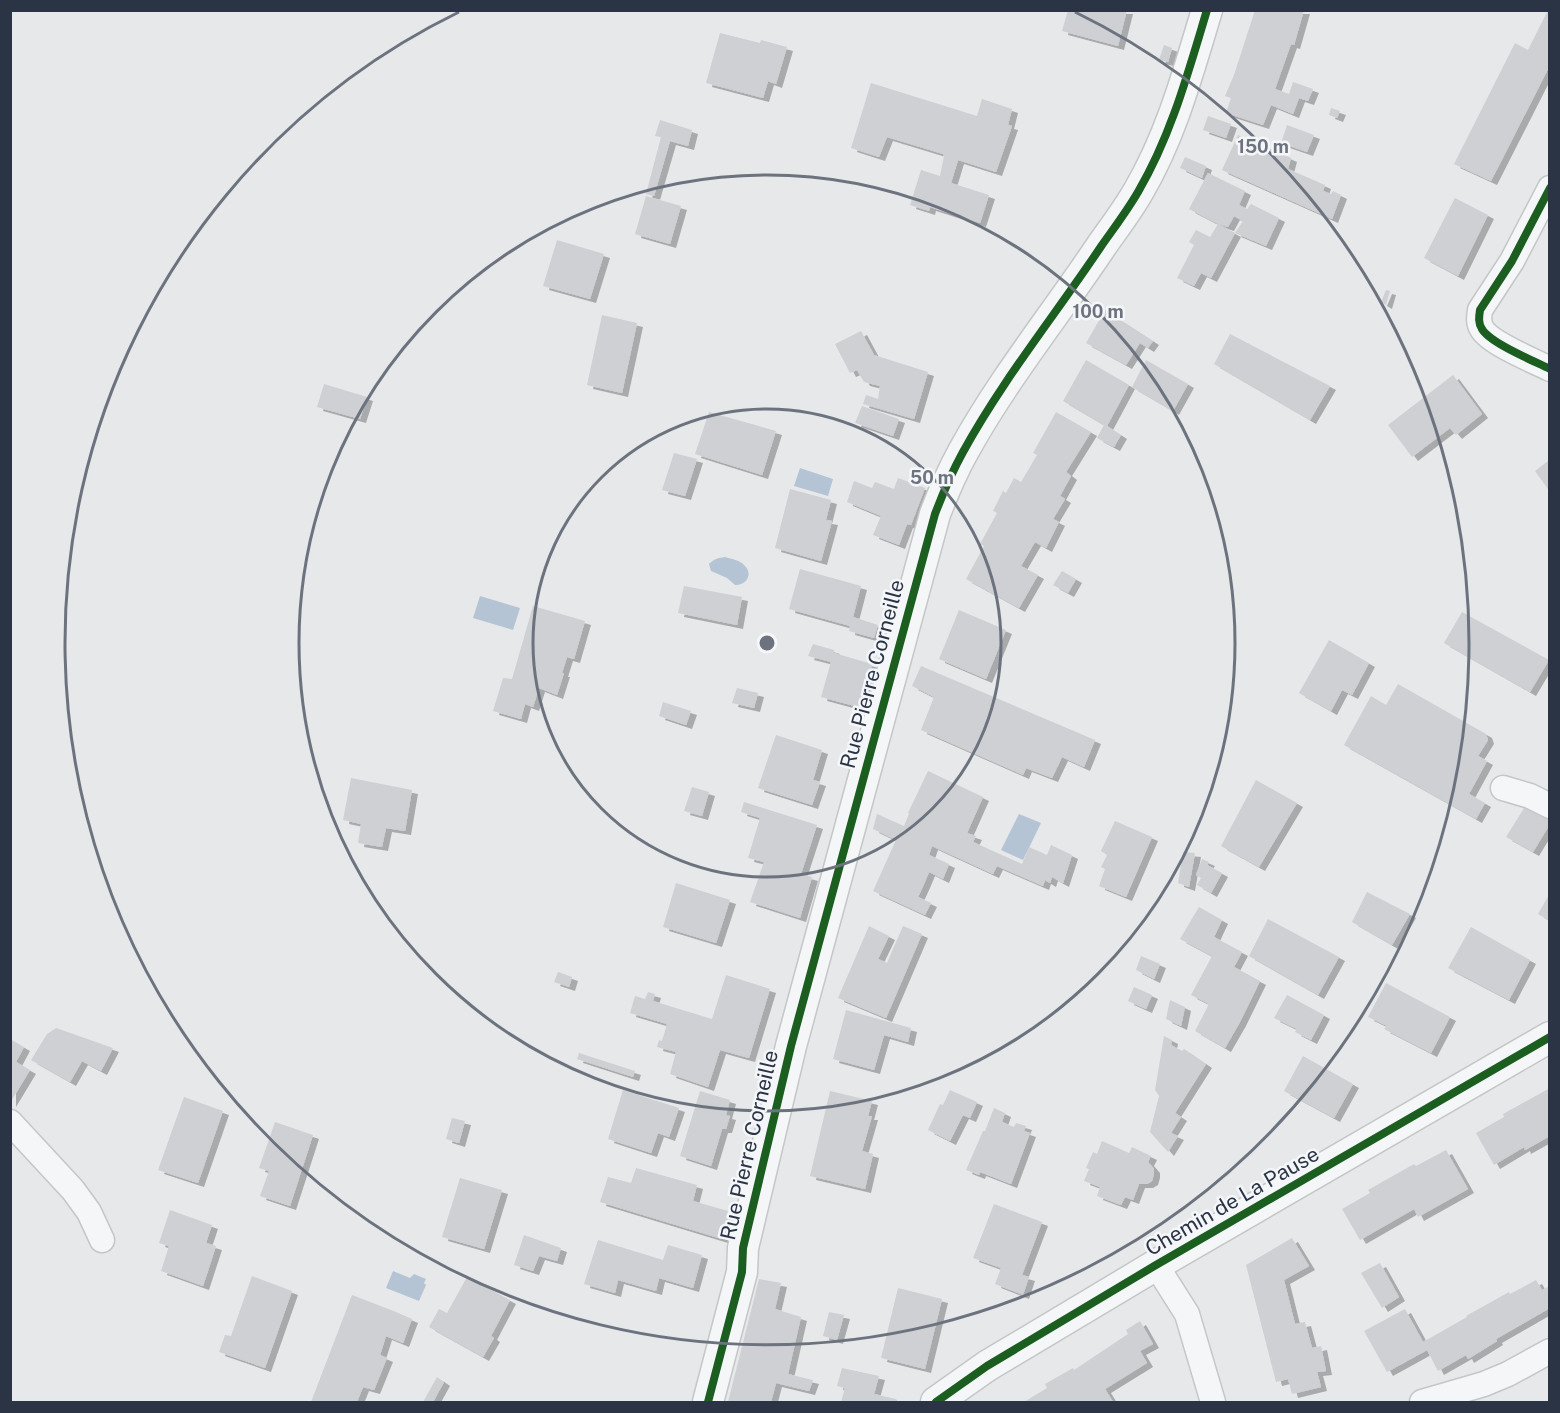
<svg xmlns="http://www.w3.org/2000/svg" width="1560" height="1413" viewBox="0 0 1560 1413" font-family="'Public Sans',sans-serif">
<defs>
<filter id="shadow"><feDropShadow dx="6" dy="4" stdDeviation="0" flood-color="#0004"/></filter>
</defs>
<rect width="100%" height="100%" fill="#e6e8ea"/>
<!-- water -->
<path fill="#b4c4d5" d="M800 468 833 479 828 496 794 486Z
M725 557C731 559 740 560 744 565 754 574 746 586 735 585L727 578 711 571 709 564C714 559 718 558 725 557Z
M480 596 520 608 513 630 473 618Z
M1019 814 1041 823 1023 860 1001 850Z
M393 1271 410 1278 414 1274 426 1279 424 1283 426 1285 419 1301 386 1288Z"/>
<!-- building -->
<path fill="#ced0d3" filter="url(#shadow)" d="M1068 10H1127L1118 46 1062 31Z
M1255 10H1304L1294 45 1291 44 1275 89 1289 94 1293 82 1313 89 1308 101 1299 98 1293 114 1271 105 1263 125 1226 113 1231 98 1225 96 1234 75Z
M1548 10H1550V65L1491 181 1454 164 1515 43 1528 50Z
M720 33 760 43 761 40 787 47 776 84 768 81 763 98 706 83Z
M1164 45 1172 48 1168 62 1159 60Z
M871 83 977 116 982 99 1012 109 1008 125 1012 126 996 172 958 160 951 183 989 195 980 223 930 207 929 211 910 205 921 170 940 176 944 156 943 154 887 137 879 157 851 148Z
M1331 108 1340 111 1337 118 1329 115Z
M1208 116 1231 124 1226 138 1203 130Z
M660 120 692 130 688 146 670 141 654 196 646 194 661 137 655 136Z
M1287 125 1314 135 1307 152 1281 143Z
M1238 135 1291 158 1288 169 1325 185 1323 191 1331 194 1333 191 1341 195 1332 219 1222 170Z
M1185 157 1206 166 1202 178 1180 168Z
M1208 173 1245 191 1239 205 1247 209 1251 204 1279 218 1266 246 1235 233 1243 221 1234 216 1228 227 1218 224 1235 233 1211 278 1201 273 1194 286 1177 278 1194 245 1189 242 1196 230 1210 237 1218 224 1189 209Z
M646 196 681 206 670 244 635 234Z
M1455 198 1488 215 1458 276 1424 258Z
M557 240 604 254 590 299 543 286Z
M1386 290 1390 291 1386 305 1381 302Z
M1105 310 1153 341 1148 348 1140 343 1126 365 1086 343Z
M602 315 637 323 622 393 587 385Z
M861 331 874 355 928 372 914 419 863 404 866 395 878 399 880 386 864 382 857 370 850 373 835 344Z
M1230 334 1330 386 1310 420 1214 364Z
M1086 360 1129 385 1107 426 1121 435 1114 447 1097 438 1104 425 1063 401Z
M1146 360 1188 384 1173 411 1132 387Z
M1453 375 1482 414 1456 435 1450 428 1412 457 1388 425Z
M324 384 367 397 360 419 317 407Z
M862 406 899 419 893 436 855 423Z
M709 412 776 431 762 475 695 454Z
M1056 412 1091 432 1066 472 1071 476 1060 496 1065 499 1053 519 1059 522 1046 548 1035 542 1021 566 1038 575 1019 608 966 579 984 546 980 544 997 513 993 511 1003 491 1006 493 1014 478 1021 482 1037 455 1033 453Z
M674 453 697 459 685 496 662 490Z
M1548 461 1550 465V492L1535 471Z
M898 478 925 488 911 525 907 524 899 545 873 535 881 516 847 502 854 481 872 488 875 482 894 489Z
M790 489 831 500 826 520 832 521 821 561 775 548Z
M800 569 861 586 853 617 878 625 874 638 849 631 850 626 789 609Z
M1062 571 1076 579 1068 593 1053 585Z
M684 586 742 597 737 625 678 613Z
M533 606 585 621 574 659 567 657 562 673H564L557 695 539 688 533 707 525 704 521 719 493 711 503 678 512 679Z
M959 610 1006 630 986 679 939 659Z
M1462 612 1549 660 1530 692 1444 643Z
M1329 640 1369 663 1352 695 1342 690 1331 711 1299 693Z
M813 644 834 650V653L872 664 862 708 821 697 831 662 808 656Z
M921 666 1095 740 1084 767 1062 757 1052 778 1026 768 1023 775 921 730 934 697 912 686Z
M1398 684 1486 734 1488 740 1478 756 1487 761 1469 794 1485 803 1476 819 1344 745 1371 696 1386 705Z
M737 688 758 693 754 708 732 703Z
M663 702 691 711 686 725 659 716Z
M776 735 822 750 813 780 820 782 812 805 758 788Z
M928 771 983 797 967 833 976 836 973 842 1022 864 1029 847 1047 855 1051 845 1072 855 1063 883 1052 877 1050 883 1045 880 1043 886 997 866 993 874 932 846 929 855 949 864 943 879 929 872 924 884 918 897 931 903 925 915 873 891 896 840 873 829 877 814 904 826 909 814 908 813Z
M351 778 412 790 405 831 386 828 382 847 358 843 361 824 343 820Z
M1256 780 1297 803 1259 867 1221 846Z
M692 787 709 792 702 816 684 811Z
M744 802 817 825 801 874 812 877 800 918 750 902 764 862 748 858 760 818 741 812Z
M1526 805 1550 818V824L1533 852 1506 837Z
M1115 821 1152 837 1126 897 1099 886 1105 869 1101 867 1107 855 1101 851Z
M1183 852 1195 853 1189 887 1178 883Z
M1202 859 1209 862 1207 865 1222 873 1211 893 1197 885 1201 878 1196 875Z
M676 883 730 900 716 943 663 927Z
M1367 892 1410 914 1392 945 1352 922Z
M1550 893V921L1538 914Z
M1199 907 1222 920 1214 937 1242 952 1234 967 1260 981 1240 1022 1225 1048 1195 1031 1209 1004 1191 995 1212 956 1180 939Z
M1268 919 1339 957 1318 995 1249 956Z
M869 926 889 936 878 959 887 963 903 926 922 934 886 1018 838 998Z
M1471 927 1530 960 1509 1000 1448 968Z
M1141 956 1160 964 1154 979 1136 970Z
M558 972 572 977 569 987 554 982Z
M726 975 770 989 749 1058 720 1050 708 1087 670 1074 676 1052 657 1047 659 1040 662 1041 667 1024 630 1013 635 996 645 999 648 992 655 994 653 1001 712 1019Z
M1386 983 1450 1017 1431 1053 1384 1029 1387 1026 1368 1017Z
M1134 987 1152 995 1146 1009 1128 1001Z
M1287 995 1324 1015 1311 1040 1295 1032 1297 1029 1274 1018Z
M1170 1000 1185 1007 1181 1026 1166 1019Z
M846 1010 911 1028 908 1042 884 1035 874 1070 833 1059Z
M56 1028 113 1048 101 1071 82 1061 70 1082 31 1060 47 1034Z
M1164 1036 1172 1040 1171 1045 1182 1051 1184 1049 1206 1064 1175 1113 1181 1117 1171 1133 1178 1136 1168 1152 1150 1132 1159 1096 1155 1090Z
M10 1039 24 1047 16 1062 30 1070 10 1103Z
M579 1053 635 1071 633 1077 577 1059Z
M1303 1056 1353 1084 1334 1118 1284 1091Z
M1550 1088V1136L1525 1150 1524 1147 1494 1165 1476 1133 1504 1117 1503 1114Z
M623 1090 679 1108 669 1137 658 1133 651 1153 608 1139Z
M950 1090 977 1102 970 1118 963 1115 950 1141 928 1130 940 1104 943 1105Z
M700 1091 730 1100 726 1115 730 1116 726 1129H722L711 1166 680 1156Z
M830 1091 872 1101 868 1116H872L862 1151 873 1154 865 1189 810 1176Z
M184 1097 223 1111 198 1183 158 1170Z
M994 1108 1005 1113 1002 1122 1014 1127 1016 1123 1026 1126 1024 1131 1030 1133 1011 1184 980 1172 979 1175 966 1170 983 1131H985Z
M452 1118 465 1121 459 1143 446 1139Z
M275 1122 313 1135 290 1206 260 1196 269 1171 259 1168Z
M1102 1141 1129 1153 1132 1147 1151 1156 1148 1162 1154 1169V1174L1152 1181 1147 1184H1139L1133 1200 1125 1197 1121 1205 1097 1196 1100 1187 1084 1181 1089 1169 1086 1168 1093 1152 1097 1154Z
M1446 1150 1468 1189 1418 1217 1414 1209 1360 1240 1342 1209 1370 1193 1368 1190 1414 1164 1416 1166Z
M636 1168 697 1185 693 1201 728 1211 722 1239 600 1202 608 1177 631 1183Z
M460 1178 502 1190 484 1249 442 1237Z
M994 1204 1042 1222 1022 1275 1029 1277 1023 1295 995 1284 1001 1268 973 1258Z
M170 1210 212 1225 206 1243 216 1246 203 1286 161 1271 169 1246 159 1243Z
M524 1235 561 1248 557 1261 539 1256 533 1271 514 1265Z
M1292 1238 1309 1266 1284 1280 1295 1324 1305 1322 1312 1348 1321 1346 1326 1371 1317 1372 1321 1387 1292 1394 1288 1379 1276 1382 1246 1265Z
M598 1240 663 1260 668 1245 702 1255 693 1288 659 1278 656 1291 618 1280 615 1293 584 1284Z
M1380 1263 1399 1297 1382 1308 1361 1273Z
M252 1276 292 1291 265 1368 219 1352 225 1335 231 1336Z
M467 1277 510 1300 491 1336 494 1338 483 1357 429 1327 439 1309 447 1313Z
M759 1279 781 1283 775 1309 801 1317 788 1374 813 1380 809 1391 776 1383 771 1402H728Z
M1536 1280 1542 1290 1550 1286V1308L1496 1339 1497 1341 1468 1359 1466 1355 1438 1371 1427 1350 1387 1372 1364 1331 1405 1309 1423 1342 1467 1317 1466 1316 1509 1292 1510 1294Z
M898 1288 942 1299 925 1369 881 1358Z
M352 1295 396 1312 412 1319 403 1343 386 1336 380 1355 387 1358 374 1390 363 1387 357 1402H311Z
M829 1312 844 1315 837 1340 823 1336Z
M1140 1321 1153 1344 1140 1351 1147 1363 1105 1389 1113 1402H1024L1047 1388 1045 1384 1073 1368 1074 1370 1128 1334 1126 1330Z
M842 1368 879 1376 874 1394 896 1399 898 1402H841L845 1388 837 1386Z
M437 1377 444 1382 433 1402H423Z"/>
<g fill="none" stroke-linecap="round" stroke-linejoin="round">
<defs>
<path id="minor" d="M1550 188 1512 261 1480 310C1479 317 1478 323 1482 329 1490 343 1534 361 1550 369
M1503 788 1530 796 1550 806
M10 1122 73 1190 89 1212 102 1240
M1156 1265 1187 1314 1213 1402
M1422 1402 1484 1384 1508 1374 1550 1351"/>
<path id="tertiary" d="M708 1402 742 1272 743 1248 791 1046 935 514C943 493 952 472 963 452 1003 379 1056 314 1102 245 1114 228 1127 211 1138 192 1171 136 1188 73 1207 10
M936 1402 987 1366 1156 1265 1550 1037"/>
</defs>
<!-- minor casing -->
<use href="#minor" stroke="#c4c6c8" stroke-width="27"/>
<!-- tertiary casing -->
<use href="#tertiary" stroke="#c4c6c8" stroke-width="33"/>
<!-- minor -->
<use href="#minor" stroke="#f5f6f7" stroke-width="24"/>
<!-- tertiary -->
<use href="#tertiary" stroke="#f5f6f7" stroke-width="30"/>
<defs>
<path id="cycleway" d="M1550 188 1512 261 1480 310C1479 317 1478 323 1482 329 1490 343 1534 361 1550 369
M708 1402 742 1272 743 1248 791 1046 935 514C943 493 952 472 963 452 1003 379 1056 314 1102 245 1114 228 1127 211 1138 192 1171 136 1188 73 1207 10
M936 1402 987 1366 1156 1265 1550 1037"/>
</defs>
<!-- cycleway casing -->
<use href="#cycleway" stroke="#f4f6f9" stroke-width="11"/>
<!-- cycleway -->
<use href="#cycleway" stroke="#1b5e20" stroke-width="8"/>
</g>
<!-- distance rings -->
<g fill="none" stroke="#6c737f" stroke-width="3">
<circle cx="767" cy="643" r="234"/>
<circle cx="767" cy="643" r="468"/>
<path d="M1075 12A702 702 0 1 1 459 12"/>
</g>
<g text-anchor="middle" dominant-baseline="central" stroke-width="5" stroke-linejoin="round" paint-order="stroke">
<!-- street labels -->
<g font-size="21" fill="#2b3445" stroke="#f4f6f9">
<text transform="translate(872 674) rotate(-75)">Rue Pierre Corneille</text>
<text transform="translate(749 1145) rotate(-77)">Rue Pierre Corneille</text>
<text transform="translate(1232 1201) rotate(-30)">Chemin de La Pause</text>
</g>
</g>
<circle cx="767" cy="643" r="9" fill="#6c737f" stroke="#f4f6f9" stroke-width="3"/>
<g font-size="18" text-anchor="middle" font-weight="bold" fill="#6c737f" stroke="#f4f6f9" stroke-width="5" stroke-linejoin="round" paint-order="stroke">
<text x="1263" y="153">150 m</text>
<text x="1098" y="318">100 m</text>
<text x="932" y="484">50 m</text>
</g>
<!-- border -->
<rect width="1560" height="1413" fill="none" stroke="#2b3445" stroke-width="24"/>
</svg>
